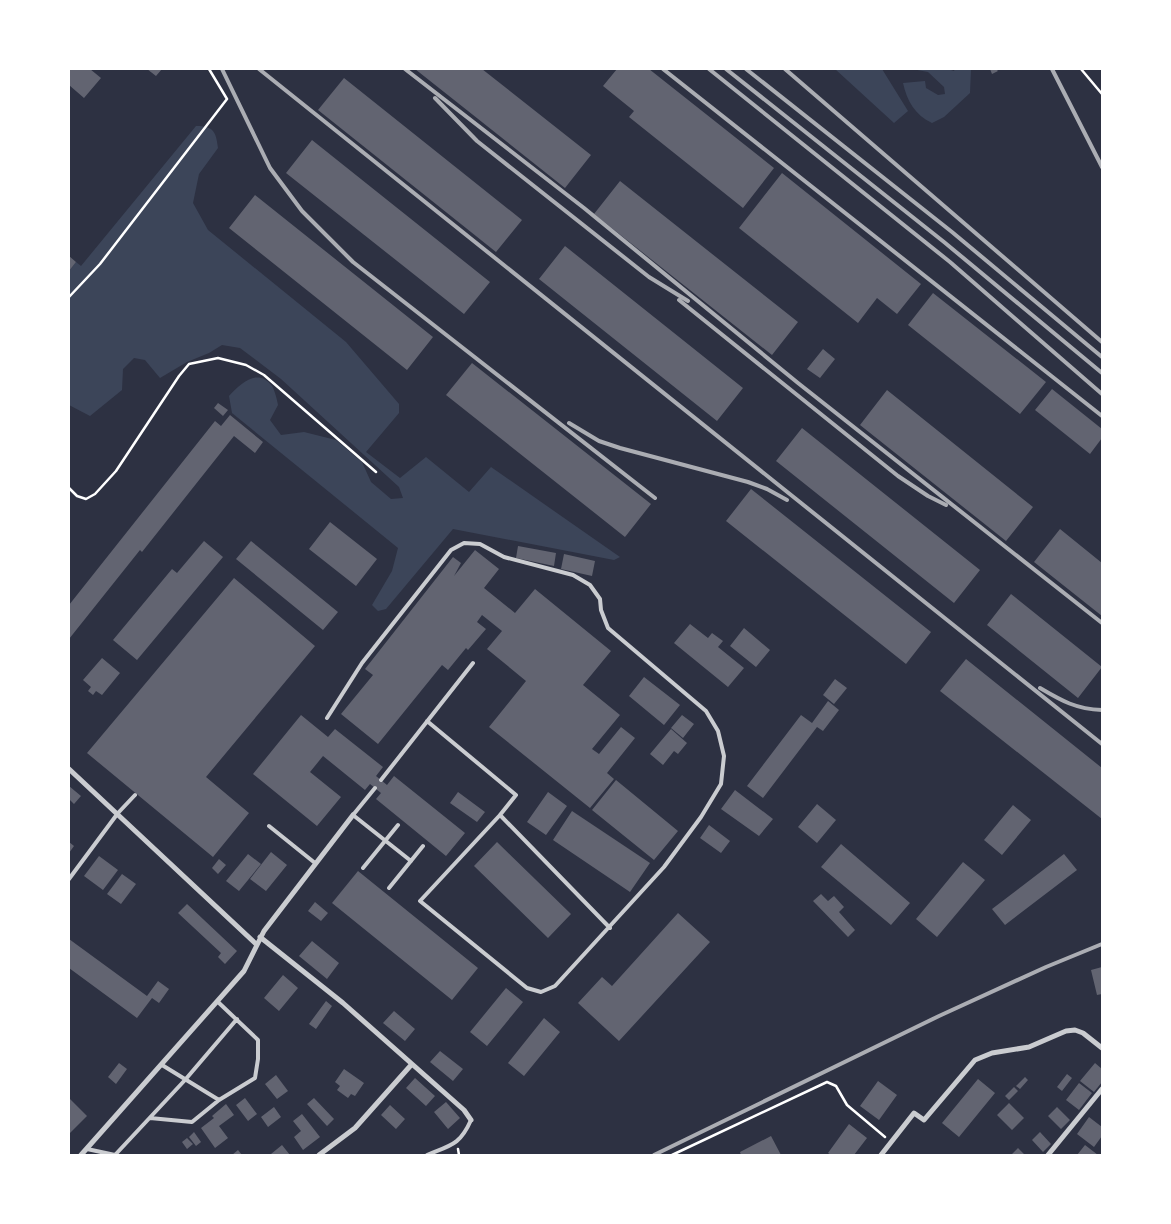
<svg xmlns="http://www.w3.org/2000/svg" width="1171" height="1224" viewBox="0 0 1171 1224" font-family="'Fira Sans Condensed',sans-serif">
<rect width="100%" height="100%" fill="#2d3142"/>
<!-- green -->
<path fill="#3c4559" d="M835 69H882L908 111 894 123Z
M912 69H948L954 71 955 69H971L970 93 944 117 932 123C915 115 907 101 903 83L925 81 926 88 938 95 945 94 944 87 928 72Z
M196 126C214 126 216 132 218 148L199 174 193 203 208 230 346 342 399 404V413L366 452 400 478 426 457 469 492 491 467 620 557 614 560 453 529 386 609 378 611 372 605 392 571 398 548 232 413 229 396C240 384 258 367 272 386 275 391 277 400 278 405L270 420 281 435 304 432 336 440 362 462 371 482 391 499 403 498 399 487 281 379 240 348 222 345 209 353 187 362 160 378 145 360 134 358 123 369 122 390 90 416 69 405V271L76 262 81 266Z"/>
<!-- building -->
<path fill="#626471" d="M69 69H90L101 78 84 98 69 85Z
M147 69H162L156 76Z
M415 69H482L591 155 565 188Z
M617 69H649L774 168 743 208 629 117 634 111 603 86Z
M990 69H996L998 71 992 74Z
M344 78 522 220 496 252 318 110Z
M312 140 490 282 464 314 286 173Z
M782 173 921 284 897 314 877 298 858 323 739 228Z
M620 181 798 322 772 355 594 214Z
M255 195 433 337 407 370 229 228Z
M565 246 743 388 717 421 539 279Z
M69 256 76 262 69 271Z
M933 293 1046 382 1020 414 908 325Z
M823 349 835 359 820 378 807 369Z
M472 363 651 504 625 537 446 395Z
M1052 389 1102 429V438L1090 454 1035 410Z
M887 390 1033 507 1006 541 860 425Z
M218 403 228 410 223 416 214 408Z
M230 415 263 442 255 453 234 436 142 552 140 550 69 639V605L215 421 221 426Z
M802 428 980 570 954 603 776 461Z
M751 489 931 632 906 664 726 521Z
M330 522 377 559 356 586 309 549Z
M1060 529 1102 563V616L1034 562Z
M204 541 223 557 137 660 113 640 172 569 177 573Z
M251 541 338 612 323 630 236 559Z
M518 546 556 553 554 566 516 558Z
M475 550 499 569 484 588 515 613 535 589 611 651 583 685 620 715 592 749 599 754 621 727 635 738 607 773 614 779 590 808 489 727 526 681 487 649 502 631 482 615 477 622 486 629 468 650 466 648 448 670 442 665 378 744 341 714 373 675 365 669 453 557 461 563 454 576Z
M564 554 595 561 592 576 561 569Z
M234 578 315 646 206 777 249 813 213 857 87 753Z
M1011 594 1102 667 1078 698 987 625Z
M690 624 708 638 712 633 723 641 718 647 744 668 728 687 674 643Z
M744 628 770 650 756 667 730 646Z
M102 658 120 673 102 695 96 691 93 695 88 691 91 687 83 680Z
M966 659 1102 768V819L940 691Z
M644 677 680 705 664 725 629 696Z
M835 679 847 688 834 704 823 695Z
M828 701 839 710 823 731 817 727 763 798 747 786 801 715 812 723Z
M301 715 328 737 335 729 383 767 376 776 387 785 394 776 465 833 446 856 376 799 381 793 370 784 365 790 323 756 310 772 341 797 317 826 253 774Z
M682 715 694 724 683 738 671 728Z
M671 729 687 743 678 754 674 751 663 765 650 754Z
M616 780 678 831 654 860 592 810Z
M69 786 81 796 74 804 69 799Z
M735 790 773 819 759 836 721 809Z
M458 792 485 812 477 822 450 803Z
M548 792 567 806 546 835 527 822Z
M817 804 836 820 817 843 798 827Z
M1013 805 1031 820 1002 855 984 840Z
M572 811 650 863 630 892 553 840Z
M709 825 730 841 721 853 700 838Z
M69 842 74 846 69 853Z
M497 842 571 914 548 938 474 866Z
M841 844 910 903 891 925 821 867Z
M271 852 287 865 266 891 250 879Z
M248 854 261 864 239 891 226 881Z
M1064 854 1077 870 1005 925 992 909Z
M99 856 118 870 103 890 84 876Z
M219 859 226 865 218 874 212 868Z
M963 862 985 880 937 937 916 919Z
M358 871 478 968 452 1000 332 903Z
M122 874 136 884 121 904 107 894Z
M821 894 828 901 834 896 844 907 839 912 855 930 848 937 813 901Z
M315 902 328 913 321 921 308 911Z
M187 904 237 951 225 964 218 957 221 953 178 913Z
M678 913 710 942 619 1041 578 1003 602 977 612 986Z
M69 939 147 996 158 981 169 989 159 1003 152 998 137 1018 69 968Z
M312 941 339 963 327 979 299 956Z
M1102 967V994L1097 995 1091 970Z
M283 975 298 988 279 1011 264 998Z
M506 988 523 1002 487 1046 470 1032Z
M326 1001 332 1006 316 1029 309 1024Z
M394 1011 415 1029 405 1041 383 1023Z
M544 1018 560 1032 524 1076 508 1063Z
M440 1051 463 1069 453 1081 430 1062Z
M119 1063 127 1069 116 1084 108 1077Z
M1095 1063 1102 1069V1082L1094 1092 1080 1081Z
M344 1069 364 1083 355 1096 351 1094 348 1098 337 1090 340 1086 335 1082Z
M1067 1074 1072 1078 1062 1091 1057 1087Z
M276 1075 288 1091 277 1099 265 1084Z
M1025 1077 1028 1080 1020 1089 1016 1086Z
M415 1078 435 1096 426 1106 406 1088Z
M978 1079 995 1093 959 1137 942 1123Z
M878 1081 897 1095 879 1120 860 1106Z
M1079 1083 1092 1093 1079 1110 1066 1100Z
M1014 1087 1018 1091 1009 1100 1005 1096Z
M69 1098 87 1116 69 1134Z
M245 1098 257 1114 248 1121 236 1105Z
M314 1098 334 1119 327 1126 307 1104Z
M446 1102 460 1118 448 1129 434 1112Z
M1009 1103 1024 1118 1012 1130 997 1115Z
M226 1104 234 1115 219 1126 228 1138 215 1148 201 1128 214 1118 212 1116Z
M390 1105 405 1119 396 1129 381 1115Z
M274 1107 281 1117 268 1127 261 1117Z
M1057 1107 1070 1120 1061 1129 1048 1116Z
M302 1114 320 1137 303 1150 294 1137 301 1131 293 1121Z
M1089 1117 1102 1127V1136L1094 1147 1077 1134Z
M849 1124 867 1138 854 1155H831L828 1153Z
M194 1132 201 1142 196 1146 189 1137Z
M1040 1132 1051 1144 1043 1152 1032 1140Z
M771 1136 781 1155H741L740 1152Z
M187 1138 193 1144 187 1149 182 1142Z
M282 1145 290 1155H272L271 1154Z
M1085 1145 1098 1155H1077Z
M1018 1148 1025 1155H1011Z
M238 1150 242 1155H232Z"/>
<g fill="none" stroke-linecap="round" stroke-linejoin="round">
<!-- path -->
<path stroke="#fff" stroke-width="2.5" d="M1081 69 1102 94
M69 297 100 264 227 99 209 69
M69 488 77 496 86 499 95 494 116 471 179 376 189 364 218 358 246 365 264 375 376 472
M458 1149 459 1155
M672 1155 827 1082 836 1086 847 1105 885 1137"/>
<!-- service -->
<path stroke="#caccd0" stroke-width="4" d="M327 718 362 663 451 550 464 543 480 544 504 557 573 575 590 585 600 599 601 610 608 628 706 711 718 731 724 756 721 784 701 817 664 867 555 986 541 992 527 988 420 901 500 815 516 795 427 721
M381 780 473 663
M375 788 353 815 411 861
M500 815 610 928
M269 826 315 863
M363 868 398 825
M69 879 118 813 135 795
M389 888 423 846
M162 1065 219 1100 255 1078 258 1059V1040L218 1002
M150 1118 192 1122 219 1100
M87 1149 115 1155 185 1080 237 1019
M427 1155C451 1145 460 1145 471 1120"/>
<!-- minor -->
<path stroke="#caccd0" stroke-width="5" d="M69 769 256 944
M260 937 343 1003 464 1110 471 1120
M81 1155 244 971 264 931 353 815
M319 1155 355 1128 412 1064
M881 1155 914 1113 924 1120 975 1060 992 1053 1029 1047 1066 1031 1075 1030 1083 1033 1102 1048
M1048 1155 1102 1089"/>
<!-- rail -->
<path stroke="#abadb3" stroke-width="4" d="M222 69 270 168 302 211 353 262 655 498
M259 69 1102 744
M405 69 584 208 798 383 1102 623
M663 69 1102 416
M709 69 950 262 1102 394
M726 69 944 242 1102 373
M746 69 952 232 1102 357
M785 69 1102 342
M1052 69 1102 167
M435 98 477 141 649 277 688 301
M679 300 898 476 928 496 946 505
M569 423 599 441 620 448 748 482 767 489 787 500
M1040 688C1062 701 1076 709 1102 710
M654 1155 939 1016 1046 967 1102 944"/>
</g>
<!-- border -->
<rect width="1171" height="1224" fill="none" stroke="#ffffff" stroke-width="140"/>
</svg>
